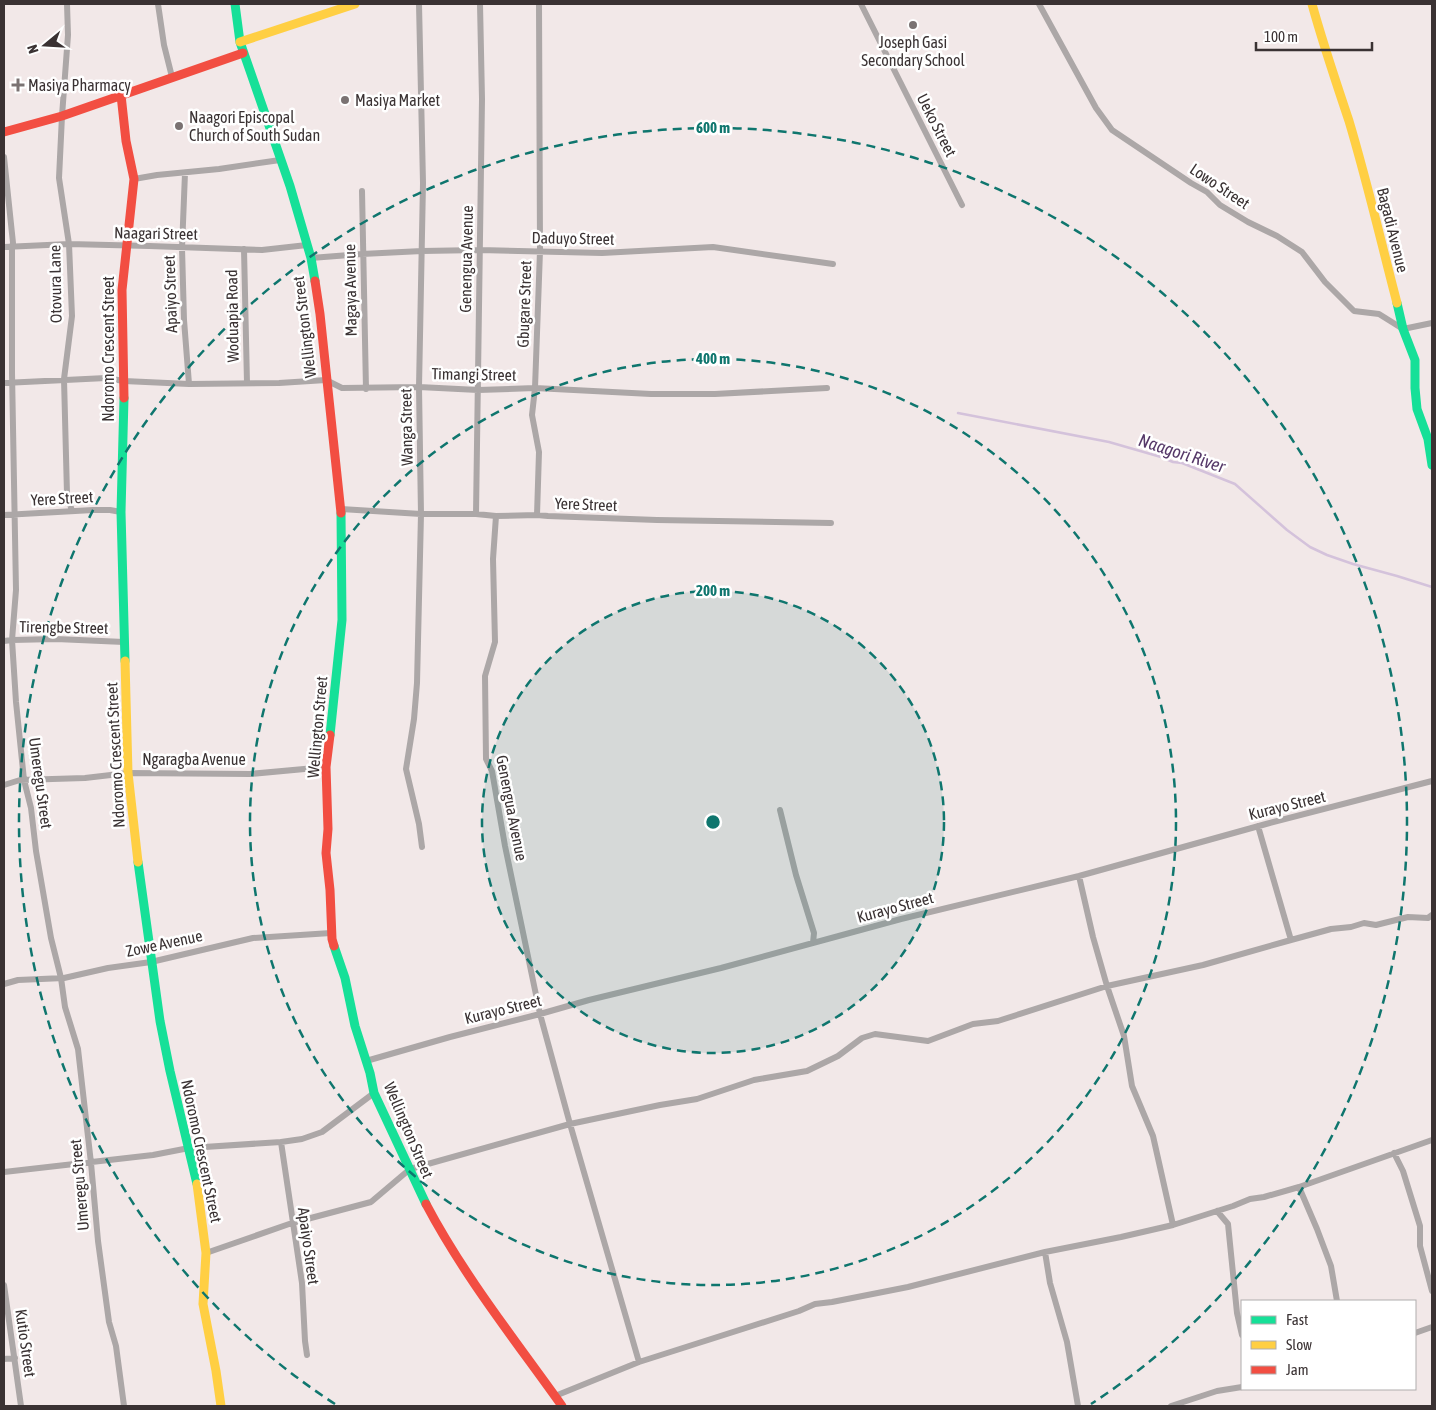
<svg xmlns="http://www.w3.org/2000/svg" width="1436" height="1410" viewBox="0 0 1436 1410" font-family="'Asap Condensed',sans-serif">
<rect width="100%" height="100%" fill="#f2e8e8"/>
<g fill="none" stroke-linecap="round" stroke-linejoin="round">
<!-- stream -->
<path stroke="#d4c2db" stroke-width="2.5" d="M958 413 1109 442 1161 457 1173 462 1182 463 1235 484 1287 530 1310 547 1327 555 1353 564 1397 576 1432 587"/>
<!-- street -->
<path stroke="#aca7a7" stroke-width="6" d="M67 4 68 35 62 116 59 178 69 244 72 316 64 379 67 494 72 511
M158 4 164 45 172 77
M419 4 423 183 419 387 421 514 417 683 414 719 406 769 419 824 422 847
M861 4 962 205
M1039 4 1096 108 1112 130 1191 183 1207 192 1220 205 1248 222 1277 236 1302 252 1325 282 1354 311 1379 314 1403 329 1432 323
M4 157 13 243 12 247V373L16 590 12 640 16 702 24 780 31 808 36 851 51 938 61 978 65 1007 78 1049 91 1163 98 1241 109 1322 116 1346 124 1406
M185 173 182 248 184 320 189 384
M134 179 157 175 219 169 280 160
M362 191 366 389
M4 247 69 244 149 246 262 250 307 245
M244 249 247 383
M311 258 362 254 422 251 480 250 602 253 713 247 833 264
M4 383 106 378 124 381 189 384 279 383 326 380 342 388 419 387 478 390 535 388 651 394H715L827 388
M341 509 421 514H476L496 516 537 515 548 516 657 520 831 523
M476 514 482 99 480 4
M4 515 93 510H110L121 512
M537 515 539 452 532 415 535 388 540 251 539 4
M496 516 493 559 495 642 485 676 486 759 492 771 505 846 540 1014 570 1124 639 1362
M4 641 12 640 56 639 124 642
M4 785 20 780 85 778 128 773 250 774 326 767
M780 810 796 875 814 933 813 943
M1079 876 1093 937 1107 986 1124 1036 1132 1086 1153 1136 1173 1225
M1291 940 1331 929 1351 927 1364 923 1376 925 1408 917 1428 918 1432 915
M4 984 18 980 64 978 108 968 151 962 253 938 331 933
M366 1061 450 1037 540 1014 589 1000 721 968 901 919 1079 876 1266 824 1432 781
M281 1142 302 1283 305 1341 307 1355
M1394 1153 1403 1171 1420 1226V1246L1432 1291
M4 1172 153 1155 189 1148 281 1142 302 1139 322 1132 374 1093
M1299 1187 1317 1229 1331 1266 1337 1301
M1217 1211 1228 1224 1237 1313 1242 1335
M1045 1252 1050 1283 1067 1342 1078 1406
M206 1253 292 1223 371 1202 410 1169 570 1124 660 1105 697 1099 754 1080 807 1071 838 1056 862 1038 875 1034 928 1041 973 1024 998 1021 1107 986 1203 965 1291 940 1258 826
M4 1285 21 1406
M1415 1333 1432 1327
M4 1359 15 1358
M555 1396 639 1362 799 1311 815 1304 832 1302 908 1287 1045 1252 1121 1237 1173 1225 1233 1206 1250 1199 1264 1197 1299 1187 1432 1140
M1171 1406 1217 1391 1242 1387"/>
<!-- fast -->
<path stroke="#16e098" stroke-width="9" d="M235 4 240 42 290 186 311 258 315 281
M1397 303 1403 329 1415 360V388L1417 409 1428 439 1432 465
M124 398 121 512 125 661
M330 735 342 620 341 513
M138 862 160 1021 170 1071 197 1184
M334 946 345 978 355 1026 370 1073 374 1093 426 1204"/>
<!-- slow -->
<path stroke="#ffcf43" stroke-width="9" d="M1312 4C1323 44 1336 82 1349 121 1367 181 1381 242 1397 303
M240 42 355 4
M125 661 128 773 138 862
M197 1184 206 1253 203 1304 216 1371 221 1406"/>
<!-- jam -->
<path stroke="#f24e42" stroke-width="9" d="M121 95 126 141 134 179 122 290 124 398
M4 132 62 116 243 53
M315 281 320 314 341 513
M330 735 326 767 328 829 326 853 330 890 332 939 334 946
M426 1204C464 1276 515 1340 562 1406"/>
</g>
<!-- distance rings -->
<circle cx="713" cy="822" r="231" fill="#0f766e" fill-opacity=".12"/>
<g fill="none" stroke="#0f766e" stroke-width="2.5" stroke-dasharray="9 6">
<circle cx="713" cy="822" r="231"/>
<circle cx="713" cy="822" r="463"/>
<path d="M335 1404A694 694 0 1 1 1091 1404"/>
</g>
<!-- markers -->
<g fill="#7a7272" stroke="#fff" stroke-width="2">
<circle cx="913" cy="25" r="5"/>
<path d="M15.5 77.5h5v5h5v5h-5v5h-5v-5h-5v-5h5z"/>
<circle cx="345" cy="100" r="5"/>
<circle cx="179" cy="126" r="5"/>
</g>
<g text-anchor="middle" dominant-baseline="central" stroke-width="5" stroke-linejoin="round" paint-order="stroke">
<!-- poi labels -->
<g font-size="16" fill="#3a3233" stroke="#fff" text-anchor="start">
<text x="913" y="42" text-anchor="middle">Joseph Gasi<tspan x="913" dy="18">Secondary School</tspan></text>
<text x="28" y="85">Masiya Pharmacy</text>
<text x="355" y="100">Masiya Market</text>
<text x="189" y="117">Naagori Episcopal<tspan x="189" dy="18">Church of South Sudan</tspan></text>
</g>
<!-- street labels -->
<g font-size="16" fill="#3a3233" stroke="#fff">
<text transform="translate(937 125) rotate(63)">Ueko Street</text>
<text transform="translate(1220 186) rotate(34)">Lowo Street</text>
<text transform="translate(1393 230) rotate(76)">Bagadi Avenue</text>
<text transform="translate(156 233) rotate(1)">Naagari Street</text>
<text transform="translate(573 238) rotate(1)">Daduyo Street</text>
<text transform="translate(466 259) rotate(-89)">Genengua Avenue</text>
<text transform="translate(55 284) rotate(-91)">Otovura Lane</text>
<text transform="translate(350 290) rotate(-91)">Magaya Avenue</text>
<text transform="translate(170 294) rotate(-92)">Apaiyo Street</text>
<text transform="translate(524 304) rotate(-88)">Gbugare Street</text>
<text transform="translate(232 316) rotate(-91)">Woduapia Road</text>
<text transform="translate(304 327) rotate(-97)">Wellington Street</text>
<text transform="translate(108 349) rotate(-90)">Ndoromo Crescent Street</text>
<text transform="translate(474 374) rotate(1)">Timangi Street</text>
<text transform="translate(406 427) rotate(-91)">Wanga Street</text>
<text transform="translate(62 498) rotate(-3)">Yere Street</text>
<text transform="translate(586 504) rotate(2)">Yere Street</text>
<text transform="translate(64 627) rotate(1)">Tirengbe Street</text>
<text transform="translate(317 727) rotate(-85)">Wellington Street</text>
<text transform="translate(115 755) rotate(-93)">Ndoromo Crescent Street</text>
<text x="194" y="759">Ngaragba Avenue</text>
<text transform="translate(41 783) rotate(82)">Umeregu Street</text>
<text transform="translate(1287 805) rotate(-14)">Kurayo Street</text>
<text transform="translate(512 808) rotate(79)">Genengua Avenue</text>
<text transform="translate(895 907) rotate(-15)">Kurayo Street</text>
<text transform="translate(164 943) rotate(-12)">Zowe Avenue</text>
<text transform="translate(503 1009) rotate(-14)">Kurayo Street</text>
<text transform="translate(409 1130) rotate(67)">Wellington Street</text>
<text transform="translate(202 1151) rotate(78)">Ndoromo Crescent Street</text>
<text transform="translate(79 1185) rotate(-95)">Umeregu Street</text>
<text transform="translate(309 1246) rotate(82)">Apaiyo Street</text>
<text transform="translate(26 1343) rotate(82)">Kutio Street</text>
</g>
<!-- water labels -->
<g font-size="18" font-style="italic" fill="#563969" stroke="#fff">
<text transform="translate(1182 453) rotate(18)">Naagori River</text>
</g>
</g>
<circle cx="713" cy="822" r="8" fill="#0f766e" stroke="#fff" stroke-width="2.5"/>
<g font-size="15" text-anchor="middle" font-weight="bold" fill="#0f766e" stroke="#fff" stroke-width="5" stroke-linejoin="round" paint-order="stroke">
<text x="713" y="133">600 m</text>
<text x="713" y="364">400 m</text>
<text x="713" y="596">200 m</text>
</g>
<!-- border -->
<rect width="1436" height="1410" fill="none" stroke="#3a3233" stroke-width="10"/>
<!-- legend -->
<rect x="1241" y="1300" width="175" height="90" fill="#ffffff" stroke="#b0adad"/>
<rect x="1251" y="1316" width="25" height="8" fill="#16e098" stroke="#b0adad"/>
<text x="1286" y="1325" font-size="15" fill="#3a3233">Fast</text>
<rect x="1251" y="1341" width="25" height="8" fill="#ffcf43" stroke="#b0adad"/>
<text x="1286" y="1350" font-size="15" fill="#3a3233">Slow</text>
<rect x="1251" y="1366" width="25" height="8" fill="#f24e42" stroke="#b0adad"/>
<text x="1286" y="1375" font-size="15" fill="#3a3233">Jam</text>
<!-- north arrow -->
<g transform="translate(45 45) rotate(252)" stroke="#ffffff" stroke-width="4" paint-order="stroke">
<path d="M0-4L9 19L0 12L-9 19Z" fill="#3a3233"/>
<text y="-8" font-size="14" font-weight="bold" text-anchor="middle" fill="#3a3233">N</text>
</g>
<!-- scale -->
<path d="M1256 42v8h116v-8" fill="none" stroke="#3a3233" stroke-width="2.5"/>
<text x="1264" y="42" font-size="15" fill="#3a3233" stroke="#ffffff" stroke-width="4" paint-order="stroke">100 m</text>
</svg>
